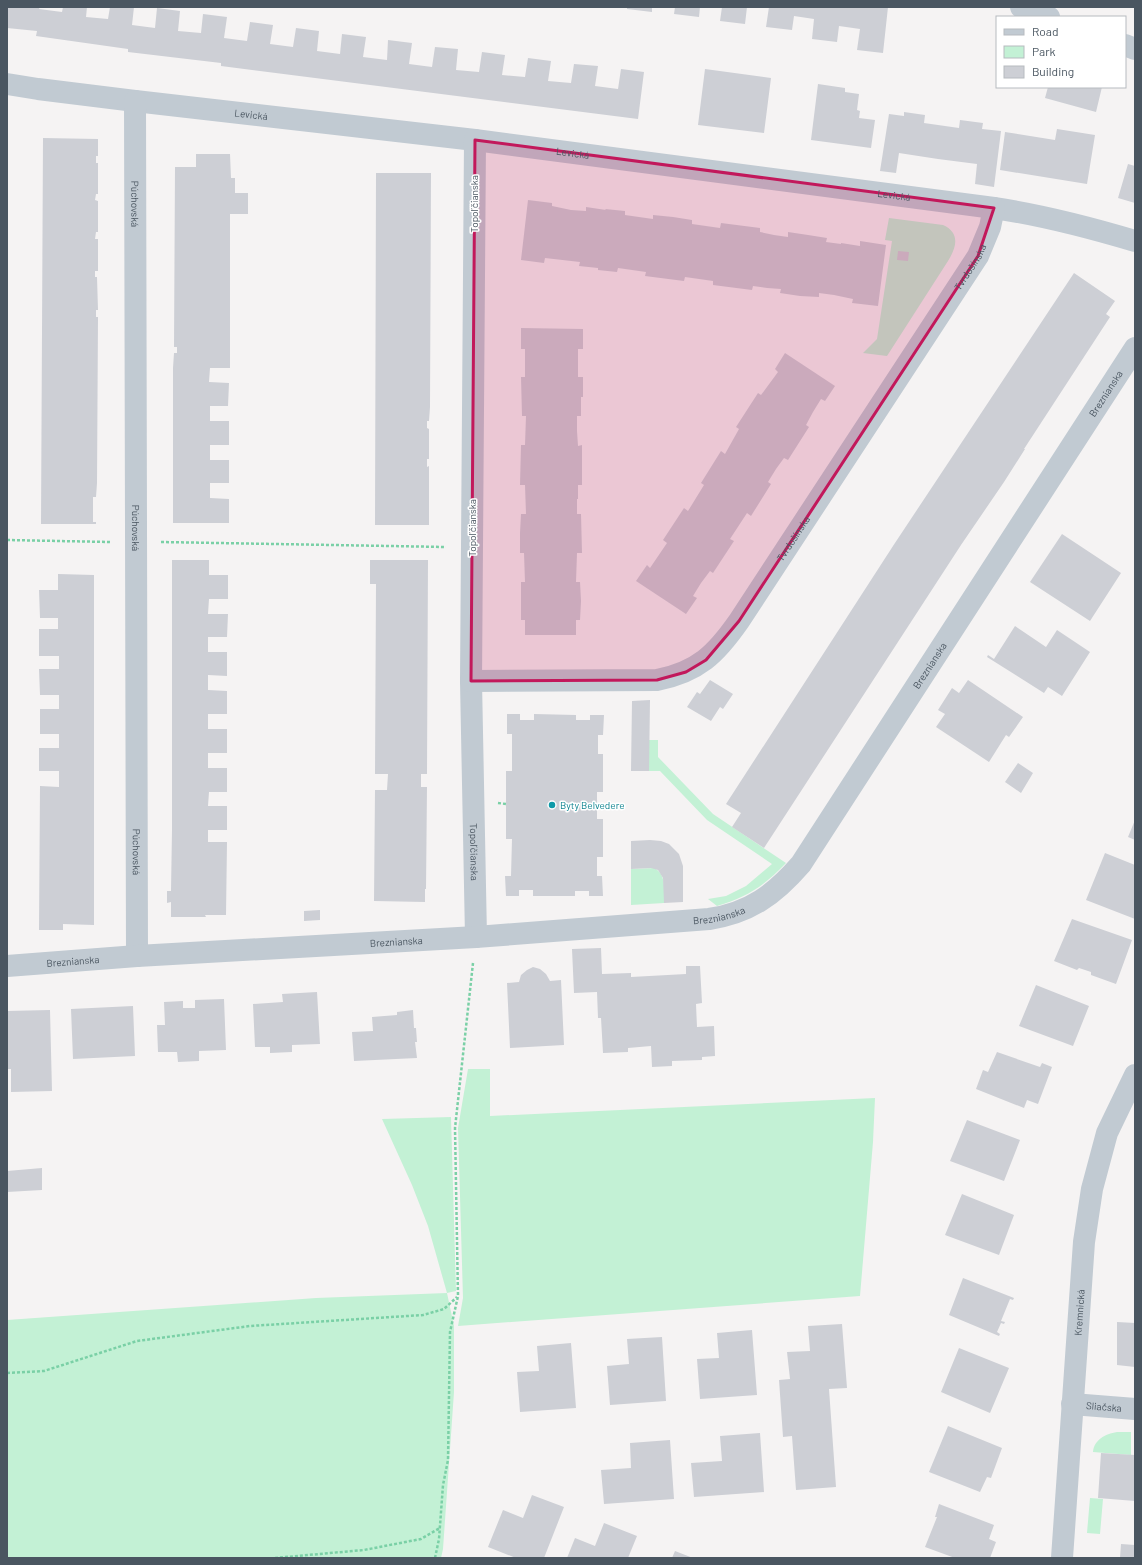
<svg xmlns="http://www.w3.org/2000/svg" width="1142" height="1565" viewBox="0 0 1142 1565" font-family="Barlow,sans-serif">
<rect width="100%" height="100%" fill="#f5f3f3"/>
<!-- green -->
<path fill="#c3f1d5" d="M889 218 943 225C961 233 956 248 948 261L887 356 863 353 877 339 892 241 885 240Z
M649 740H658V757L713 814 786 863C764 886 747 897 717 906L708 899 726 896 746 886 772 864 707 820 660 771H649Z
M654 868C667 874 664 891 664 903L631 905V869Z
M468 1069H490V1116L875 1098 873 1142 860 1296 458 1326 463 1298 458 1128Z
M451 1117 456 1291 447 1293 454 1326V1392L443 1549 441 1558H7V1320L316 1298 447 1293 428 1226 412 1185 382 1119Z
M1117 1432H1131V1455L1093 1452C1094 1440 1105 1434 1117 1432Z
M1090 1498 1103 1499 1100 1534 1087 1533Z"/>
<!-- building -->
<path fill="#cdcfd5" d="M7 7H40L39 9 62 12 63 7H87L86 17 108 19 110 7H134L132 25 155 28 157 8 180 11 178 31 201 33 203 14 227 17 224 38 247 41 250 22 273 25 270 44 293 47 296 28 319 31 317 51 340 54 342 34 366 37 363 57 387 60 388 40 412 43 409 64 432 67 435 47 458 49 456 70 479 72 482 52 505 55 502 75 525 77 528 58 551 61 548 81 571 83 574 64 598 66 595 86 618 89 621 69 644 72 638 119 221 66V63L128 52V49L36 36 37 31 7 28Z
M627 7H652V12L627 9Z
M675 7H700L699 17 674 14Z
M722 7H747L745 24 720 21Z
M769 7H888L883 53 857 50 860 29 839 26 837 42 812 39 814 19 794 16 792 30 766 27Z
M705 69 771 78 764 133 698 125Z
M818 84 845 88V92L859 94 857 110 860 111 859 118 875 120 871 148 811 140Z
M1048 87H1102L1096 112 1045 98Z
M904 112 925 115 924 123 959 128 960 120 983 123 982 129 1001 131 994 187 975 184 977 164 938 159 899 153 896 173 880 171 889 114 904 116Z
M1057 129 1095 135 1087 184 1000 170 1005 132 1055 140Z
M43 138 98 139V156H96V163H98V194H96L95 200 98 201V232H96L95 239H98V271H95V277H97L98 310H96V317H98L97 483 96 497H93V522H96V524H41Z
M196 154H230L231 178H235V193H248V214H230V368H210L209 382 229 383 228 406H210V421H229V445H210V460H229V483H210V498L229 499V523H173V368L174 353H177V347H174L175 167H196Z
M1128 164 1135 166V203L1118 198Z
M376 173H431L430 407 429 421H427V428L429 429V459H427V467L429 466V525H375Z
M528 200 552 203V206L571 210 586 211V207L606 210 605 209 625 211V215L653 219V215L673 217 692 220V224L720 228 721 223 760 228V232L774 235 788 237V232L808 235 827 238 826 242 841 244V243L860 246V241L886 245 878 306 852 303 853 299 834 295 819 293V297L800 296 780 293 781 289 767 288 753 286 752 290 713 285V281L685 277 684 281 645 276 646 272 618 268 617 272 598 270V268L579 266 580 262 545 258 544 263 521 260Z
M898 251 909 252 908 261 897 260Z
M1074 273 1115 301 1106 314 1110 317 1024 449H1025L1004 482 961 545 764 848 732 827 741 813 726 804 893 546Z
M521 328 583 329V349H578V377H583V397H581V416H577V431L578 446 582 445V485H578V499H577V514H581L582 553H577L576 582H580L581 601 580 620H576V635H525V620H521V582H525L524 553H520V533L521 514H526L525 485H520L521 445H525L526 416H522L521 377H525V349H521Z
M785 353 835 386 825 401 821 399 813 412 806 425 809 427 788 460 784 458 776 469 768 482 771 484 751 516 747 513 730 539 734 541 713 573 710 571 701 583 693 596 697 598 686 614 636 581 647 565 650 568 667 543 663 540 684 508 688 511 704 485 701 483 721 451 725 454 739 429 736 427 758 393 761 395 778 372 775 369Z
M1062 534 1121 573 1090 621 1030 582Z
M172 560H209V575H228V599H209L208 614H228L227 637H208V652H227V676L208 675V690L227 691V714H208V729H227V753H208V768H227V792H209L208 806H227V830H208V842H227L226 915H205L206 917H171V902L167 903V891H171L172 830Z
M370 560H428L427 774H421V787H427L426 889H425V902L374 901 375 790H387L388 774H375L376 584H370Z
M58 574 94 575V925L63 924V930H39L40 786 59 787V771H39V748H59V734H40V709H59V695H40L39 669H59V656H39V629H58V618H40L39 590H58Z
M1015 626 1046 647 1057 630 1090 652 1062 696 1048 687 1044 693 987 657 988 655 994 659Z
M710 680 733 694 723 709 720 707 711 721 687 707 697 692 700 694Z
M968 680 1023 717 1009 737 1006 735 989 762 936 727 945 714 938 710 952 688 959 693Z
M650 700 649 771H631L632 701Z
M507 714H520V720H534V714L576 715V720H590V715H604L603 735H598V754H603V792H597V819H603V857H597V876H602L603 896H589V891H575V896H533V890H519V896H506L505 876H511L512 839H506V771H512V734H507Z
M1018 763 1033 773 1021 793 1005 782Z
M1135 820V840L1128 837Z
M650 840 661 841 669 844 679 854 683 866V902L664 903 663 878 658 870 651 868 631 869V841Z
M1105 853 1135 865V919L1086 900Z
M320 910V920L304 921V911Z
M1072 919 1132 940 1116 984 1091 975V972L1079 968 1077 970 1054 961Z
M601 948 602 974 631 973V977L686 974V966H700L702 1003 696 1004 697 1027 714 1026 715 1056 702 1057V1060L672 1061V1066L652 1067 651 1046 628 1048V1052L603 1053 601 1018H598L597 992 574 993 572 949Z
M533 967 540 969 546 974 550 981 561 980 564 1045 510 1048 507 983 519 982 521 975 527 970Z
M1036 985 1089 1006 1073 1046 1019 1026Z
M317 992 320 1044 292 1045V1052L270 1053V1047H255L253 1004 283 1002 282 994Z
M224 999 226 1050 199 1051V1061L178 1062 177 1052H158L157 1025H165L164 1002 183 1001V1008H195V1000Z
M133 1006 135 1056 73 1059 71 1009Z
M50 1010 52 1091 11 1092V1069H7V1011Z
M413 1010 414 1028H416L417 1042H415L417 1058 354 1061 352 1032 373 1031 372 1017 397 1015V1012Z
M997 1052 1040 1067 1042 1063 1052 1067 1038 1104 1027 1100 1024 1108 976 1089 983 1070 988 1072Z
M967 1120 1020 1140 1004 1181 950 1161Z
M42 1168V1190L7 1192V1171Z
M962 1194 1014 1215 999 1255 945 1235Z
M963 1278 1014 1298 1013 1300 1010 1299 1001 1321 1005 1322 1004 1324 1001 1323 997 1332 1000 1334 999 1336 949 1315Z
M1117 1322 1135 1323V1367L1117 1365Z
M842 1324 847 1388 829 1389 836 1487 796 1490 792 1436 783 1437 779 1380 790 1379 787 1352 810 1351 808 1326Z
M752 1330 757 1395 700 1399 697 1359 719 1358 717 1333Z
M662 1337 666 1401 610 1405 607 1366 629 1364 627 1339Z
M571 1343 576 1408 520 1412 517 1372 539 1371 537 1346Z
M959 1348 1009 1368 990 1413 941 1392Z
M948 1426 1002 1448 991 1478 987 1477 980 1492 929 1472Z
M760 1433 764 1492 694 1497 691 1463 722 1461 720 1436Z
M670 1440 674 1499 604 1504 601 1470 631 1468 630 1443Z
M1101 1453 1135 1455V1501L1098 1498Z
M532 1495 564 1507 544 1558H516L488 1547 503 1510 523 1518Z
M939 1504 994 1525 989 1539 996 1542 990 1558H955L925 1547 937 1517H935Z
M604 1523 637 1536 628 1558H567L575 1538 595 1546Z
M1121 1544 1135 1545V1558H1120Z
M675 1551 693 1558H672Z"/>
<g fill="none" stroke-linecap="round" stroke-linejoin="round">
<!-- path -->
<path stroke="#7ad0a6" stroke-width="2.5" stroke-dasharray="3 2" stroke-linecap="butt" d="M7 540 110 542
M161 542 446 547
M498 803 506 804
M7 1373 44 1371 137 1341 250 1326 423 1315 444 1309 457 1297
M275 1558 364 1550 421 1539 440 1528
M435 1558 439 1539 443 1485 448 1460 450 1332 458 1296 455 1128 473 963"/>
<!-- minor -->
<g stroke="#c1cad2" stroke-width="22">
<path d="M1021 7 1049 17"/>
<path d="M1125 45 1135 49"/>
<path id="s1" d="M7 84 38 89 135 101 475 140 994 208C1042 215 1088 227 1135 241"/>
<path id="s2" d="M135 101 137 956"/>
<path id="s3" d="M475 140 471 681 476 937"/>
<path id="s4" d="M471 681 657 680C698 672 716 654 739 621L978 256 990 227 994 208"/>
<path id="s5" d="M7 966 137 956 476 937 709 919C750 913 775 894 801 864L1135 348"/>
<path id="s6" d="M1072 1404 1135 1409"/>
<path id="s7" d="M1062 1558 1084 1242 1092 1189 1107 1133 1135 1075"/>
</g>
</g>
<!-- marked area -->
<path fill="#c2185b" fill-opacity="0.2" stroke="#c2185b" stroke-width="3" stroke-linejoin="round" d="M475 140 994 208 978 256 739 621 706 660 686 672 657 680 471 681Z"/>
<!-- markers -->
<circle fill="#0f9aa8" stroke="#fff" stroke-width="1.5" cx="552" cy="805" r="4"/>
<g text-anchor="middle" dominant-baseline="central" stroke-width="3" stroke-linejoin="round" paint-order="stroke">
<!-- street labels -->
<g font-size="10" fill="#4a5661" stroke="#fff">
<text stroke="none"><textPath href="#s1" startOffset="246">Levická</textPath></text>
<text stroke="none"><textPath href="#s1" startOffset="570">Levická</textPath></text>
<text stroke="none"><textPath href="#s1" startOffset="894">Levická</textPath></text>
<text stroke="none"><textPath href="#s2" startOffset="103">Púchovská</textPath></text>
<text transform="translate(474 204) rotate(-90)">Topoľčianska</text>
<text stroke="none"><textPath href="#s4" startOffset="713">Tvrdošínska</textPath></text>
<text stroke="none"><textPath href="#s5" startOffset="1374">Breznianska</textPath></text>
<text stroke="none"><textPath href="#s2" startOffset="427">Púchovská</textPath></text>
<text transform="translate(472 528) rotate(-90)">Topoľčianska</text>
<text stroke="none"><textPath href="#s4" startOffset="389">Tvrdošínska</textPath></text>
<text stroke="none"><textPath href="#s5" startOffset="1050">Breznianska</textPath></text>
<text stroke="none"><textPath href="#s2" startOffset="751">Púchovská</textPath></text>
<text stroke="none"><textPath href="#s3" startOffset="712">Topoľčianska</textPath></text>
<text stroke="none"><textPath href="#s5" startOffset="714">Breznianska</textPath></text>
<text stroke="none"><textPath href="#s5" startOffset="390">Breznianska</textPath></text>
<text stroke="none"><textPath href="#s5" startOffset="66">Breznianska</textPath></text>
<text stroke="none"><textPath href="#s7" startOffset="246">Kremnická</textPath></text>
<text stroke="none"><textPath href="#s6" startOffset="32">Sliačska</textPath></text>
</g>
<!-- culture labels -->
<g font-size="10" fill="#0d838f" stroke="#fff" text-anchor="start">
<text x="560" y="805">Byty Belvedere</text>
</g>
</g>
<!-- border -->
<rect width="1142" height="1565" fill="none" stroke="#4a5661" stroke-width="16"/>
<!-- legend -->
<rect x="996" y="16" width="130" height="72" fill="#ffffff" stroke="#b7bbc0"/>
<rect x="1004" y="29" width="20" height="6" fill="#c1cad2" stroke="#b7bbc0"/>
<text x="1032" y="36" font-size="12" fill="#4a5661">Road</text>
<rect x="1004" y="46" width="20" height="12" fill="#c3f1d5" stroke="#b7bbc0"/>
<text x="1032" y="56" font-size="12" fill="#4a5661">Park</text>
<rect x="1004" y="66" width="20" height="12" fill="#cdcfd5" stroke="#b7bbc0"/>
<text x="1032" y="76" font-size="12" fill="#4a5661">Building</text>
</svg>
